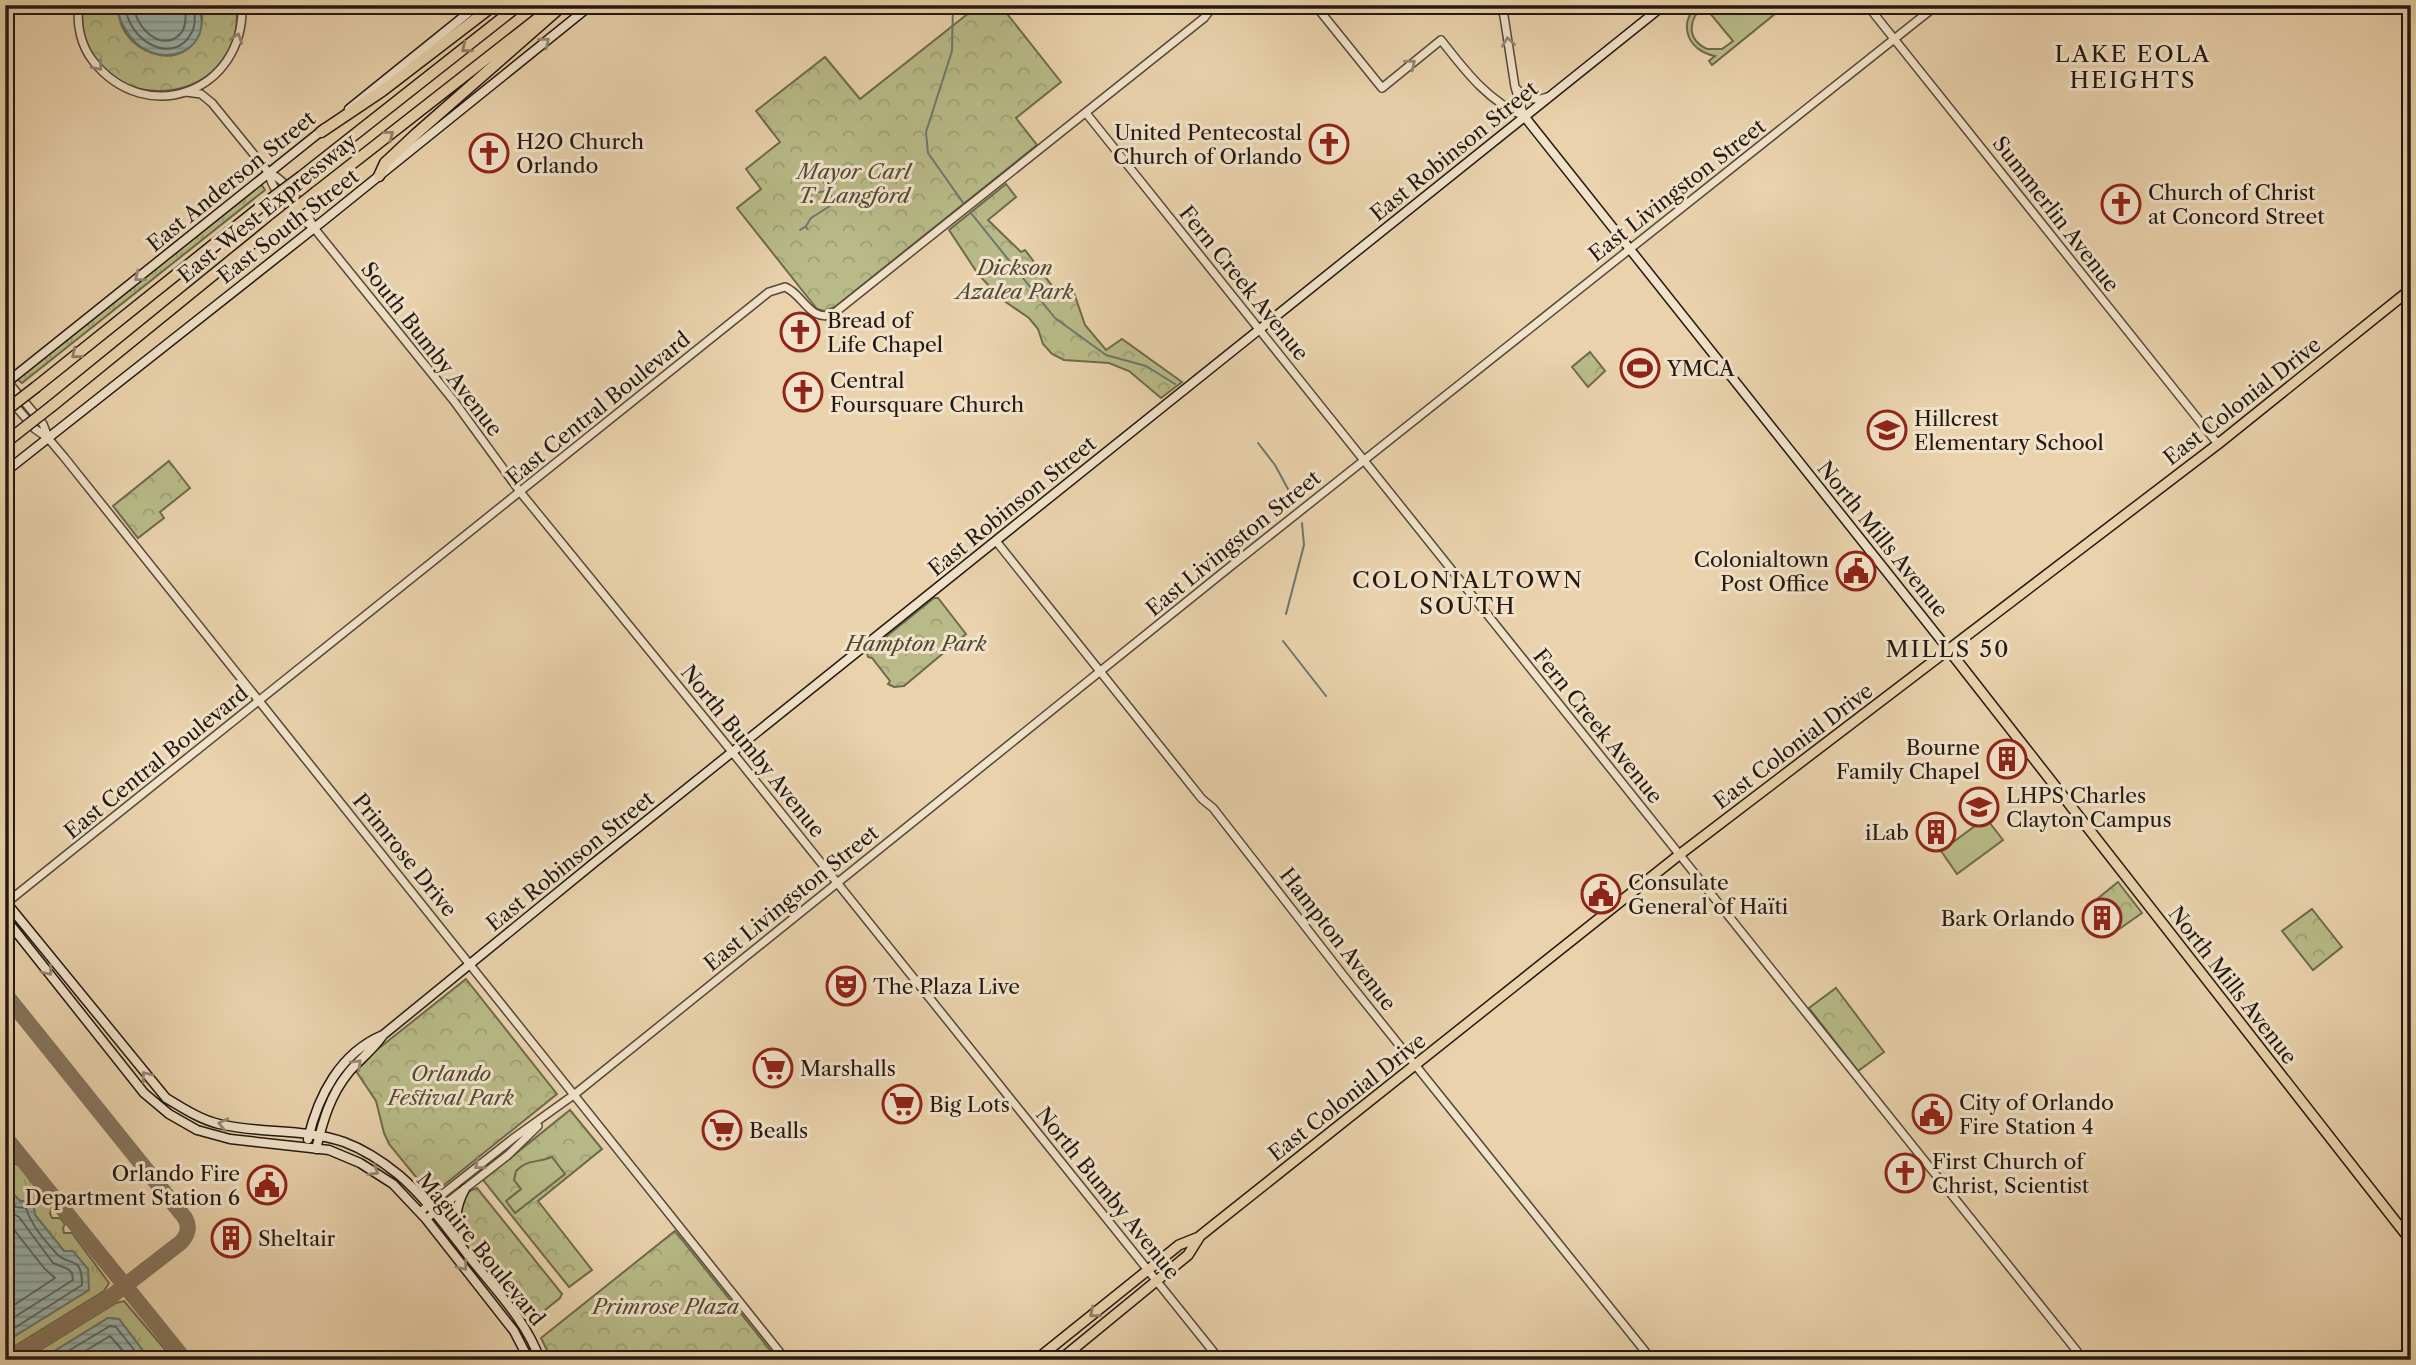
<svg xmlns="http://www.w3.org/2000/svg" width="2416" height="1365" viewBox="0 0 2416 1365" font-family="'Libre Caslon Text',serif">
<defs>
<pattern id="grass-tufts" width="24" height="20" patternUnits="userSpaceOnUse" patternTransform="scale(1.75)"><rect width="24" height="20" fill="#b8bb88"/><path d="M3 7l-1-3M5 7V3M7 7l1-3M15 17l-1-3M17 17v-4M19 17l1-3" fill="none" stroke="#9ea074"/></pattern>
<pattern id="forest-crowns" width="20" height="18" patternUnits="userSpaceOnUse" patternTransform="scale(1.75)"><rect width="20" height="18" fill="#b8bb88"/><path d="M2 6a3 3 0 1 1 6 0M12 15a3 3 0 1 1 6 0" fill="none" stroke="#9ea074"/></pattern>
<pattern id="water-rules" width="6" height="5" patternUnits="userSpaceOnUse" patternTransform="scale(1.75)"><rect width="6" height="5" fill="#99b6b0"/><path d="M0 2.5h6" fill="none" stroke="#7d938e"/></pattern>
</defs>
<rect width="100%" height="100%" fill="#e9d2ac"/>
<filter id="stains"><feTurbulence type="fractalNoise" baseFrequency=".00286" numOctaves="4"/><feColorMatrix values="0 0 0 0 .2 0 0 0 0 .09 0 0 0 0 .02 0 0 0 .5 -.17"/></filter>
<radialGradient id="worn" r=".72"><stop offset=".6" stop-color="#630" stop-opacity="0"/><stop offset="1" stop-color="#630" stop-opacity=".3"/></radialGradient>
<!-- grass -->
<path fill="url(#grass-tufts)" stroke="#6e6a4d" stroke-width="2" d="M261 184 265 190 22 383 17 379Z
M11 1161 19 1166 52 1208 50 1213 52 1218H60L65 1224 63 1228 64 1233H72L109 1283 104 1291 5 1352V1342L89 1290 69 1252 64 1251 35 1215 33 1202 20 1201 5 1186V1162Z
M124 1301 174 1360H150L119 1319 108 1318 40 1360H24L116 1303Z"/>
<!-- forest -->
<path fill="url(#forest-crowns)" stroke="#6e6a4d" stroke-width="2" d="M83 5H119C113 51 188 81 201 26 203 19 202 12 202 5H236C250 117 70 122 83 5Z
M979 5H1000L1061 82 1016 118 1037 145 835 307 824 311 817 309 737 208 761 189 746 169 780 142 756 111 825 57 860 99Z
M1006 184 1016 197 988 220 1021 252 1025 250 1053 287 1057 286 1062 291 1073 290 1085 325 1106 350 1122 339 1182 382 1161 398 1129 371 1109 363 1064 360 1052 354 1043 344 1038 329 1029 318 1000 298 978 274 949 230Z
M1590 352 1605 371 1588 387 1572 367Z
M169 461 190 488 160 512 164 518 138 538 113 506Z
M934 598H938L966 634 904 686 894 687 888 684 890 681 872 658 868 657 867 652Z
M2118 882 2142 913 2115 932 2091 904Z
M2312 909 2342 947 2313 970 2282 931Z
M466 979 557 1094 434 1193H429L389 1144 384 1133 376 1101 354 1068Z
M1836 988 1884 1052 1858 1071 1809 1008Z
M570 1110 602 1149 538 1201 592 1270 569 1287 483 1180Z
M477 1188 562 1294 560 1298 530 1322 526 1323 523 1319 465 1247 458 1217 467 1192Z
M675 1231 778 1360H552L541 1338Z"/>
<!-- pitch -->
<path fill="#b8bb88" stroke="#6e6a4d" stroke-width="2" fill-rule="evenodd" d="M1697 5H1786L1712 65 1709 61 1715 56C1689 51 1677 26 1697 5ZM1704 6 1733 41 1722 49H1707C1686 39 1688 19 1704 6Z
M1986 818 2003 840 1957 874 1941 851Z
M552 1157 565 1174 515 1213 506 1201 521 1189 514 1180 516 1171C527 1159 538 1163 552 1157Z"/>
<!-- water -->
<path fill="url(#water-rules)" stroke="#6a7771" stroke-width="2" d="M119 5H202L203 9 207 11 200 12C211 54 156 71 130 36 123 26 117 18 119 5Z
M5 1186 20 1201 33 1202 35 1215 64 1251H73L88 1269 89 1290 5 1342Z
M108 1318 119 1319 150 1360H40Z"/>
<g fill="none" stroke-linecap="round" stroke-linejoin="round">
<!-- shore -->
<path stroke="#5e6861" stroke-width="2" d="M126 5C125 38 173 69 192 32 197 23 193 14 196 5
M134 5C134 26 162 55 181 33 188 24 184 15 187 5
M5 1196 16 1207 26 1208C31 1225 45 1241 57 1254 69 1267 82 1254 82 1285L5 1334
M5 1209 19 1217 53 1263 68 1269 72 1273 73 1280 5 1323
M5 1222 11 1226 44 1268 55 1278 5 1311
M53 1360 110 1326 116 1327 142 1360
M70 1360 110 1336 131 1360"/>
<!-- stream -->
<path stroke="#6a7771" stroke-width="2" d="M953 5 952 51 926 132 928 153 964 204
M804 195 826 191
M971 213 1055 318 1106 355 1146 366 1175 384
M807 229 806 226 811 218 830 206 829 203 833 199 823 180 830 176
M800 230 806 226
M1258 443 1275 465 1296 504
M1286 614 1304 545 1302 523
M1283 641 1326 696"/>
<!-- taxiway -->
<path stroke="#86765f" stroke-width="16" d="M5 994 185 1218C190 1227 188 1236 180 1243L109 1298 9 1360
M5 1137 185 1360"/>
<defs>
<path id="tertiary" d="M79 5C76 24 81 46 93 61 147 129 245 91 242 5
M1315 5 1382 88 1441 40C1464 69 1488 102 1524 116
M1500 5 1504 16 1515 87 1524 116
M1867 5 2218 444
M1517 89C1526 99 1535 102 1547 97
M186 92 201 94 212 103 269 173C286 179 307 212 314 228L454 401 521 493 733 753 1220 1360
M1086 113 2084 1360
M269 173C271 191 298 219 313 227
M8 382 43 424 48 437
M5 394 35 429 48 438 64 457 786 1360
M996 541 1202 799 1213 808 1343 975 1652 1360
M5 904 769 292 785 287C803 294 810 323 833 314L1204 18 1214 5
M420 1212 515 1137 575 1094 1231 566 1937 5
M426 1219 508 1155 538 1126"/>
<path id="secondary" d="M349 109 478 5
M1524 116 1948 649
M5 384 325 128
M5 472 323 221 591 5
M5 901 166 1098C183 1108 199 1119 219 1124 260 1134 304 1128 344 1142 363 1149 383 1162 399 1175 427 1199 449 1231 471 1259 496 1290 527 1322 540 1360
M5 918 144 1093 169 1114 197 1130 230 1139 329 1150 360 1163 393 1184 426 1219 514 1331 529 1360
M308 1139C318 1096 340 1053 383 1035
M316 1149C323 1121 330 1095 349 1072 360 1059 373 1050 383 1035L595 862 1664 5
M461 1243C454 1223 455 1207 465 1189"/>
<path id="primary" d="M1948 649 2411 1241"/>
<path id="trunk" d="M1036 1360 1179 1245 1199 1237
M1060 1360 1188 1255 1200 1236 1215 1224 1679 855 2218 444 2411 289"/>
<path id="motorway" d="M321 132 382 91 494 5
M302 176 519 5
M379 176 385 163 416 134 563 5
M316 192 555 5
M36 387 263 205
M52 406 277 223
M5 443 15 435"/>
</defs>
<!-- tertiary casing -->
<use href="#tertiary" stroke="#554738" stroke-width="10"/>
<!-- secondary casing -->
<use href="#secondary" stroke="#241912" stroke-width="11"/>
<!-- primary casing -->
<use href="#primary" stroke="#241912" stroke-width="12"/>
<!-- trunk casing -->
<use href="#trunk" stroke="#241912" stroke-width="12"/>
<!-- motorway casing -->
<use href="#motorway" stroke="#241912" stroke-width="13"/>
<!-- tertiary -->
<use href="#tertiary" stroke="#f1e2c9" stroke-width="7"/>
<!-- secondary -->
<use href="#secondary" stroke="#f1e2c9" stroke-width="8"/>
<!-- primary -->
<use href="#primary" stroke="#e9d2ac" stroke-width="9"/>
<!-- trunk -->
<use href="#trunk" stroke="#e9d2ac" stroke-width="9"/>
<!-- motorway -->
<use href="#motorway" stroke="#e9d2ac" stroke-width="10"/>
<defs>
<path id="motorway-bridge" d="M263 205 302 176
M277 223 316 192
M5 411 36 387
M15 435 52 406"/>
</defs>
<!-- motorway-bridge casing -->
<use href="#motorway-bridge" stroke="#241912" stroke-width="13" stroke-linecap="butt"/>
<!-- motorway-bridge -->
<use href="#motorway-bridge" stroke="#e9d2ac" stroke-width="10"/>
</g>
<!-- one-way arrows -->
<defs><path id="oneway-chevron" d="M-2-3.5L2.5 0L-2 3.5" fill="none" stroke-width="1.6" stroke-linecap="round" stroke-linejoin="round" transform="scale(1.75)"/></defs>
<g stroke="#958877">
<use href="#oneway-chevron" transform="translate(237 38) rotate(-72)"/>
<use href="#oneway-chevron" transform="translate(545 42) rotate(-39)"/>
<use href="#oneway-chevron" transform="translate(1508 42) rotate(-98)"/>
<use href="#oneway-chevron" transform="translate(1411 64) rotate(-39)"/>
<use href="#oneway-chevron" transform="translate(98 66) rotate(50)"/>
<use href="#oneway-chevron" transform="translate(139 277) rotate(142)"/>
<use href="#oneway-chevron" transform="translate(48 971) rotate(52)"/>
<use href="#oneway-chevron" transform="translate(357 1064) rotate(-44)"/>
<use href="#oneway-chevron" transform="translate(146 1076) rotate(-128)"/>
<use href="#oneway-chevron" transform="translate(223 1124) rotate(-168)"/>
<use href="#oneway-chevron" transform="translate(479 1165) rotate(142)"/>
<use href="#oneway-chevron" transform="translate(374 1171) rotate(31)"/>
<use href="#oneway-chevron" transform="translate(463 1266) rotate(52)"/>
</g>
<g stroke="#907f67">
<use href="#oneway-chevron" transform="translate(466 48) rotate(141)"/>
<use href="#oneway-chevron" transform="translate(389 135) rotate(-38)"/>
<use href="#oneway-chevron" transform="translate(76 354) rotate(141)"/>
<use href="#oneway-chevron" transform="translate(1094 1313) rotate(141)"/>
</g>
<!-- icons -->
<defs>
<symbol id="church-ring" viewBox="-11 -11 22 22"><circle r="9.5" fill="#f1e2c9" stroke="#8f2418" stroke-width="1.5"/><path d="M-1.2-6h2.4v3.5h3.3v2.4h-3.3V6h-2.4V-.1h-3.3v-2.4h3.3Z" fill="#8f2418"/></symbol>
<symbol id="stadium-ring" viewBox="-11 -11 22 22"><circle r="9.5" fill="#f1e2c9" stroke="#8f2418" stroke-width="1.5"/><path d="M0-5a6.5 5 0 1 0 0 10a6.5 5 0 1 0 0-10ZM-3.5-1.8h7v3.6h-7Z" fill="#8f2418"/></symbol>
<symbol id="school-ring" viewBox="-11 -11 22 22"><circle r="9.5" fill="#f1e2c9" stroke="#8f2418" stroke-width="1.5"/><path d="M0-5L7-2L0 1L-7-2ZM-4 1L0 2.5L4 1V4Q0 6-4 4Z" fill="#8f2418"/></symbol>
<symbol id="civic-ring" viewBox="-11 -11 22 22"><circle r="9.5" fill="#f1e2c9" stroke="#8f2418" stroke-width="1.5"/><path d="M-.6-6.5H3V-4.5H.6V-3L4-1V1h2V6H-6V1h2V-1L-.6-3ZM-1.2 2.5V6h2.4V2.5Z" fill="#8f2418"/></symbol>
<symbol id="building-ring" viewBox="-11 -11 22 22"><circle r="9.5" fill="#f1e2c9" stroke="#8f2418" stroke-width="1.5"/><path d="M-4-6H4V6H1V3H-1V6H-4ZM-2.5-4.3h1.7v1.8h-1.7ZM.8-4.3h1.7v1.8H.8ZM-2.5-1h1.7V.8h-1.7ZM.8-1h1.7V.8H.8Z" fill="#8f2418"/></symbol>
<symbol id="theatre-ring" viewBox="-11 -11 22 22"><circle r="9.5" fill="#f1e2c9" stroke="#8f2418" stroke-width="1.5"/><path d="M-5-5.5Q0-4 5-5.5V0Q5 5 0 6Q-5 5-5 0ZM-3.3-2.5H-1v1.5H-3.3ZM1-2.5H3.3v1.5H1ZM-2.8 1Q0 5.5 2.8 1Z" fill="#8f2418"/></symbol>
<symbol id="supermarket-ring" viewBox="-11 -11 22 22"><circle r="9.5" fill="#f1e2c9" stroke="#8f2418" stroke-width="1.5"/><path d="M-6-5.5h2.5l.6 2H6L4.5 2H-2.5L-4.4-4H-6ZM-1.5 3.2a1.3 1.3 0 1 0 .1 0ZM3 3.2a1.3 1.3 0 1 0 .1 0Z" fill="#8f2418"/></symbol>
</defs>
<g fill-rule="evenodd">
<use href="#church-ring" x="1307" y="122" width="44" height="44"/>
<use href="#church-ring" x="467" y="131" width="44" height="44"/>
<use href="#church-ring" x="2099" y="182" width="44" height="44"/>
<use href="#church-ring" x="778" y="310" width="44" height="44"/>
<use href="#stadium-ring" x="1618" y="346" width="44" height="44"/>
<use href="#church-ring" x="781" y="370" width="44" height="44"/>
<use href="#school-ring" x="1865" y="408" width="44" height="44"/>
<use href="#civic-ring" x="1834" y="549" width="44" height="44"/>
<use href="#building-ring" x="1985" y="737" width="44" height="44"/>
<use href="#school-ring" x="1957" y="785" width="44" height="44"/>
<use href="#building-ring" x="1914" y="810" width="44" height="44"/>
<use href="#civic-ring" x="1579" y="872" width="44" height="44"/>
<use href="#building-ring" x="2080" y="896" width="44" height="44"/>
<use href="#theatre-ring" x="824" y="964" width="44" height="44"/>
<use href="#supermarket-ring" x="751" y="1046" width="44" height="44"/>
<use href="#supermarket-ring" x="880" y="1082" width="44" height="44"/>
<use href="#civic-ring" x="1910" y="1092" width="44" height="44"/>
<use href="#supermarket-ring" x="700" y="1108" width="44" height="44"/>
<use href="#church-ring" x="1883" y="1151" width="44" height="44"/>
<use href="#civic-ring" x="245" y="1163" width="44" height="44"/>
<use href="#building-ring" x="209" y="1216" width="44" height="44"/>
</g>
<g text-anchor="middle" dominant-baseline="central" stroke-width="6" stroke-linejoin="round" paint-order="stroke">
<!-- poi labels -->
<g font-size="21" fill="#241912" stroke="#f1e2c9" text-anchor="start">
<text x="1302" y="132" text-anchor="end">United Pentecostal<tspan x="1302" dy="24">Church of Orlando</tspan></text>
<text x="516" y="141">H2O Church<tspan x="516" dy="24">Orlando</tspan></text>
<text x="2148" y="192">Church of Christ<tspan x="2148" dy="24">at Concord Street</tspan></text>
<text x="827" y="320">Bread of<tspan x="827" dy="24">Life Chapel</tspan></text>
<text x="1667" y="368">YMCA</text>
<text x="830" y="380">Central<tspan x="830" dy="24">Foursquare Church</tspan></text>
<text x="1914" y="418">Hillcrest<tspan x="1914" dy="24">Elementary School</tspan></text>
<text x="1829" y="559" text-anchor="end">Colonialtown<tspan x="1829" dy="24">Post Office</tspan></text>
<text x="1980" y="747" text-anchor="end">Bourne<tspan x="1980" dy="24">Family Chapel</tspan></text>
<text x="2006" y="795">LHPS Charles<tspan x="2006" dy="24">Clayton Campus</tspan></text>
<text x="1909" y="832" text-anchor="end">iLab</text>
<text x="1628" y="882">Consulate<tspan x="1628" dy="24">General of Haïti</tspan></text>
<text x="2075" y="918" text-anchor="end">Bark Orlando</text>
<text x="873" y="986">The Plaza Live</text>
<text x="800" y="1068">Marshalls</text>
<text x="1959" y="1102">City of Orlando<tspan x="1959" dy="24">Fire Station 4</tspan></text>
<text x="929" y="1104">Big Lots</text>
<text x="749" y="1130">Bealls</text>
<text x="1932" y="1161">First Church of<tspan x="1932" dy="24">Christ, Scientist</tspan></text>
<text x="240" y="1173" text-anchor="end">Orlando Fire<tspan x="240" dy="24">Department Station 6</tspan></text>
<text x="258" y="1238">Sheltair</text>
</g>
<!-- street labels -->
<g font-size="21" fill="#241912" stroke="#f1e2c9">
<text transform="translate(1454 151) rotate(-39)">East Robinson Street</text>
<text transform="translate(231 181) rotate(-39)">East Anderson Street</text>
<text transform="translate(1677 190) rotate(-38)">East Livingston Street</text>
<text transform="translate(267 208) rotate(-39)">East-West Expressway</text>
<text transform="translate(2056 214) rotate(52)">Summerlin Avenue</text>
<text transform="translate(288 226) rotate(-38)">East South Street</text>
<text transform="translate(1244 283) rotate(51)">Fern Creek Avenue</text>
<text transform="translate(432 349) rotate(52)">South Bumby Avenue</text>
<text transform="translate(2242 401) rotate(-38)">East Colonial Drive</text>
<text transform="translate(598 408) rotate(-39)">East Central Boulevard</text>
<text transform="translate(1012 506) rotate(-39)">East Robinson Street</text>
<text transform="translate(1883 539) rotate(51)">North Mills Avenue</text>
<text transform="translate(1233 543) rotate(-39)">East Livingston Street</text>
<text transform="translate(1598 726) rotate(51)">Fern Creek Avenue</text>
<text transform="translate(1793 746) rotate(-37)">East Colonial Drive</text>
<text transform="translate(753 751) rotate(51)">North Bumby Avenue</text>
<text transform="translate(156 762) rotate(-39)">East Central Boulevard</text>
<text transform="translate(405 855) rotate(51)">Primrose Drive</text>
<text transform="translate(570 861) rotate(-39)">East Robinson Street</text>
<text transform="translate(791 898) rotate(-39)">East Livingston Street</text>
<text transform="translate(1338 939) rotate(52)">Hampton Avenue</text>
<text transform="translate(2233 985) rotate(52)">North Mills Avenue</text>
<text transform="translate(1347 1097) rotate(-38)">East Colonial Drive</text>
<text transform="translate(1108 1193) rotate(51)">North Bumby Avenue</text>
<text transform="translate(481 1249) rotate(51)">Maguire Boulevard</text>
</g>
<!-- park labels -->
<g font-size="21" font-style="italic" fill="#504a35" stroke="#f1e2c9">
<text x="854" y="171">Mayor Carl<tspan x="854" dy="24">T. Langford</tspan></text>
<text x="1015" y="267">Dickson<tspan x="1015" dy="24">Azalea Park</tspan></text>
<text x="916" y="643">Hampton Park</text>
<text x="451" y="1073">Orlando<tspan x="451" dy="24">Festival Park</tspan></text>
<text x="666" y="1306">Primrose Plaza</text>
</g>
<!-- neighbourhood labels -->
<g font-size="23" letter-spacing="2" fill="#241912" stroke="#f1e2c9">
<text x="2133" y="54">LAKE EOLA<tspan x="2133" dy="26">HEIGHTS</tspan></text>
<text x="1468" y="580">COLONIALTOWN<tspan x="1468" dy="26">SOUTH</tspan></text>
<text x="1948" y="649">MILLS 50</text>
</g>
</g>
<!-- margin -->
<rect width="2416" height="1365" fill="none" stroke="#e9d2ac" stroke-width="28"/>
<rect x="7" y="7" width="2402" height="1351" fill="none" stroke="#241912" stroke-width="3.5"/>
<rect x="14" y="14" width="2388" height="1337" fill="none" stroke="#241912" stroke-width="2"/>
<rect width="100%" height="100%" filter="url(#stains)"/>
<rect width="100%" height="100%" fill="url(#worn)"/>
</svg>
